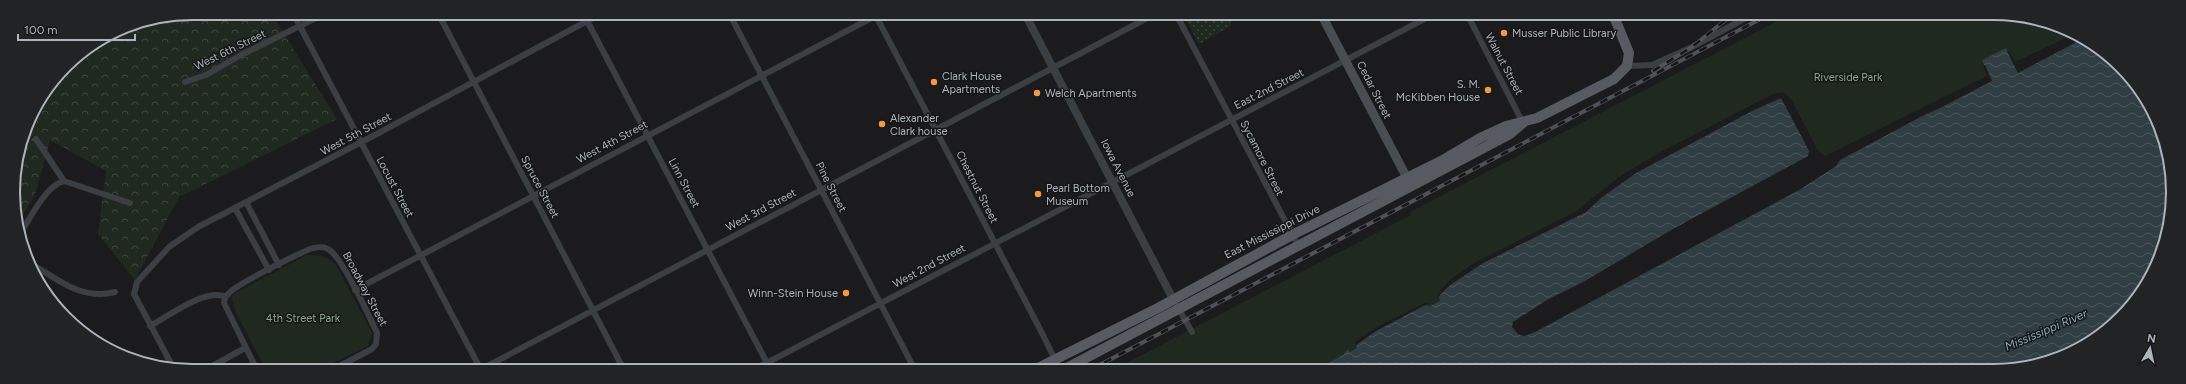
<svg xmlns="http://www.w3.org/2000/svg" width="2186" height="384" viewBox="0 0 2186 384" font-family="Figtree,sans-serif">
<defs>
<pattern id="grass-dots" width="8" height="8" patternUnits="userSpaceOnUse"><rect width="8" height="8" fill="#202920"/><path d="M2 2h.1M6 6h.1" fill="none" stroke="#3e463e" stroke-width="1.8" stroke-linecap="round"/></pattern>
<pattern id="forest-crowns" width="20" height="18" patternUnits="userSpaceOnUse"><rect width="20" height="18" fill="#202920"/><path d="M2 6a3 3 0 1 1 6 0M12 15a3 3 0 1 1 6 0" fill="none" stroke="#3e463e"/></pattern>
<pattern id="water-waves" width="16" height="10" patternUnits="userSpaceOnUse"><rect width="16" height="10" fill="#303d42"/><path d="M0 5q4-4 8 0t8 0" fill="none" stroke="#4b575b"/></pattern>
</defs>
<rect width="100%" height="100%" fill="#1b1b1d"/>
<!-- grass -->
<path fill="url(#grass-dots)" d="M1183 14H1231L1229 18 1231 26 1199 44Z"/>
<!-- forest -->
<path fill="url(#forest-crowns)" d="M192 13H271L337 119 179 197 135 280 98 234 106 171 50 140 34 198 19 220 13 181 27 123 66 65 124 27Z"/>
<!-- park -->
<path fill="#202920" d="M1791 14 2017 15 2077 35 2014 65 2006 48 1990 77 1825 158 1576 213 1440 301 1358 348 1350 352 1349 350 1343 355 1315 370H1113L1411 215 1410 212Z
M307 255C320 255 328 256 336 265L372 333 368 346 319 370H266L235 311 232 298 235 293Z"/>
<!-- water -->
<path fill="url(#water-waves)" d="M2077 35 2083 37 2136 83 2167 145 2171 215 2155 271 2120 319 2073 353 2006 371 1315 370 1343 355 1348 349 1350 352 1357 348 1356 344 1377 329 1425 305 1430 306 1440 301 1439 297 1441 292 1477 263 1576 213 1620 179 1783 94 1817 152 1825 158 1990 77 1982 60 2006 48 2014 65Z"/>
<!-- pier -->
<path fill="#1b1b1d" d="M2074 34 2084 38 2018 73 2007 51 2010 52 2015 62Z
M1985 65 1992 81 1940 108 1924 115 1840 160 1836 166 1799 190 1535 332 1524 336 1518 334 1512 327 1513 322 1547 300 1585 281 1673 229 1808 156 1809 151 1804 141 1781 98 1754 110 1636 173 1601 198 1586 212 1483 263 1450 285 1437 298 1440 291 1451 279 1476 262 1575 212 1619 177 1657 154 1773 94 1783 92 1791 99 1818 151 1825 156 1987 76 1983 66Z
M1424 303H1429L1376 331 1356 345 1355 342 1375 328Z"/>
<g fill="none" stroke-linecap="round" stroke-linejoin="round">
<!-- minor -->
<path stroke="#3b3e42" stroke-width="6" d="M293 13 481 370
M438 13 624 370
M583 13 767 363
M729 13 915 370
M875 14 1042 333 1060 370
M1176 14 1299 247
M1467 14 1523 123
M1627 66 1652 65 1692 47 1753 14
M185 82 206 75 241 55 326 13
M36 139 64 181 130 203
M246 202 279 265
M235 208 269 270
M20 234C30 219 46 185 64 181
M30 263C57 279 82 301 115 292
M355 290 879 14
M1177 306 1192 332
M150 326C169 316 206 287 226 297
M174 369 134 294 137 282 169 247 198 227 373 136 602 13
M205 370 245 348
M257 370 224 303C224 299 226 296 229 293 237 284 301 252 313 248 318 247 324 246 328 249 342 256 369 316 377 333L376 344 372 349 332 370
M480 370 1155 14
M753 370 1434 14"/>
<!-- tertiary -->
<path stroke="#3b3e42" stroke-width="8" d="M1025 14 1173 299"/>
<!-- secondary -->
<path stroke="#494d52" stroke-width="9" d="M1321 14 1407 178"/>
<!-- primary -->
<path stroke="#575b61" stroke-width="10" d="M1034 370 1158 308 1292 235 1441 161 1480 138 1506 126 1537 118 1614 79 1627 66 1629 53 1613 14
M1063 370 1510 134 1523 123"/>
<defs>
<path id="rail" d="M1653 71 1692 47 1733 14
M1090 370 1770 14"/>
</defs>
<!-- rail casing -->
<use href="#rail" stroke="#4e5257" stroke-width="4"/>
<!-- rail -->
<use href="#rail" stroke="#161618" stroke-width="2.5" stroke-dasharray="8" stroke-linecap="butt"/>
</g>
<!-- markers -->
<g fill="#f79938" stroke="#161618" stroke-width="1.5">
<circle cx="1504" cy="33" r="4"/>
<circle cx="934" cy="82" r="4"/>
<circle cx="1488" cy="90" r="4"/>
<circle cx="1037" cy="93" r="4"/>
<circle cx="882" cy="124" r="4"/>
<circle cx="1038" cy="194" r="4"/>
<circle cx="846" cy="293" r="4"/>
</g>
<g text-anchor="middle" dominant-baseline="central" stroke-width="3" stroke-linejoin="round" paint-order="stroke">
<!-- poi labels -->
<g font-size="11" fill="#adb4bd" stroke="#161618" text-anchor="start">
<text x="1512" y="33">Musser Public Library</text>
<text x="942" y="76">Clark House<tspan x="942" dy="13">Apartments</tspan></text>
<text x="1480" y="84" text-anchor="end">S. M.<tspan x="1480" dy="13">McKibben House</tspan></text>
<text x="1045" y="93">Welch Apartments</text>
<text x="890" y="118">Alexander<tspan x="890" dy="13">Clark house</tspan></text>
<text x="1046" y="188">Pearl Bottom<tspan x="1046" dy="13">Museum</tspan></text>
<text x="838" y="293" text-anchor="end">Winn-Stein House</text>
</g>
<!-- street labels -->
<g font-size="11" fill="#adb4bd" stroke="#161618">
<text transform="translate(230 50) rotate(-26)">West 6th Street</text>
<text transform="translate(1504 64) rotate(62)">Walnut Street</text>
<text transform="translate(1269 89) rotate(-27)">East 2nd Street</text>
<text transform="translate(1374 90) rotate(63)">Cedar Street</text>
<text transform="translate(356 134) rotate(-28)">West 5th Street</text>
<text transform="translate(612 142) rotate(-28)">West 4th Street</text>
<text transform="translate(1262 158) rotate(63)">Sycamore Street</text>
<text transform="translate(1118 168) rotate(63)">Iowa Avenue</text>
<text transform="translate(684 183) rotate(62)">Linn Street</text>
<text transform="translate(395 187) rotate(62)">Locust Street</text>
<text transform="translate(540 187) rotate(62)">Spruce Street</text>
<text transform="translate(831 187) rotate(63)">Pine Street</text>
<text transform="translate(977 187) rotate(63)">Chestnut Street</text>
<text transform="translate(761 210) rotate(-28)">West 3rd Street</text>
<text transform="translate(1272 232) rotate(-27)">East Mississippi Drive</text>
<text transform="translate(929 266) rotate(-28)">West 2nd Street</text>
<text transform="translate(365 289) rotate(62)">Broadway Street</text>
</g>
<!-- park labels -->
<g font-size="11" fill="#87a884" stroke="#161618">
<text x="1848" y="77">Riverside Park</text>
<text x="303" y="318">4th Street Park</text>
</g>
<!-- water labels -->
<g font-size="12" font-style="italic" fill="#84a8b8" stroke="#161618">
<text transform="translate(2046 330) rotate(-23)">Mississippi River</text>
</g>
</g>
<!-- crop -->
<path d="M0 0H2186V384H0ZM192 20H1994A172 172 0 0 1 2166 192V192A172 172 0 0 1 1994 364H192A172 172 0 0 1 20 192V192A172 172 0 0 1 192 20Z" fill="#222325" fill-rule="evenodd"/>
<path fill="none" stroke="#adb4bd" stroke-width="2" d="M192 20H1994A172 172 0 0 1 2166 192V192A172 172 0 0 1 1994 364H192A172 172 0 0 1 20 192V192A172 172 0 0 1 192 20Z"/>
<!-- north arrow -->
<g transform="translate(2150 348) rotate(9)" stroke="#161618" stroke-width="3" paint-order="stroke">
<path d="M0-3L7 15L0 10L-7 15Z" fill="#adb4bd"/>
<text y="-6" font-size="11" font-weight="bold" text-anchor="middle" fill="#adb4bd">N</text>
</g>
<!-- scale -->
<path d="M18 34v6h117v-6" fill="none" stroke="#adb4bd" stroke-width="2"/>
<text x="24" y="34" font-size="12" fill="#adb4bd" stroke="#161618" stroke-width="3" paint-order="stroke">100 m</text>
</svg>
